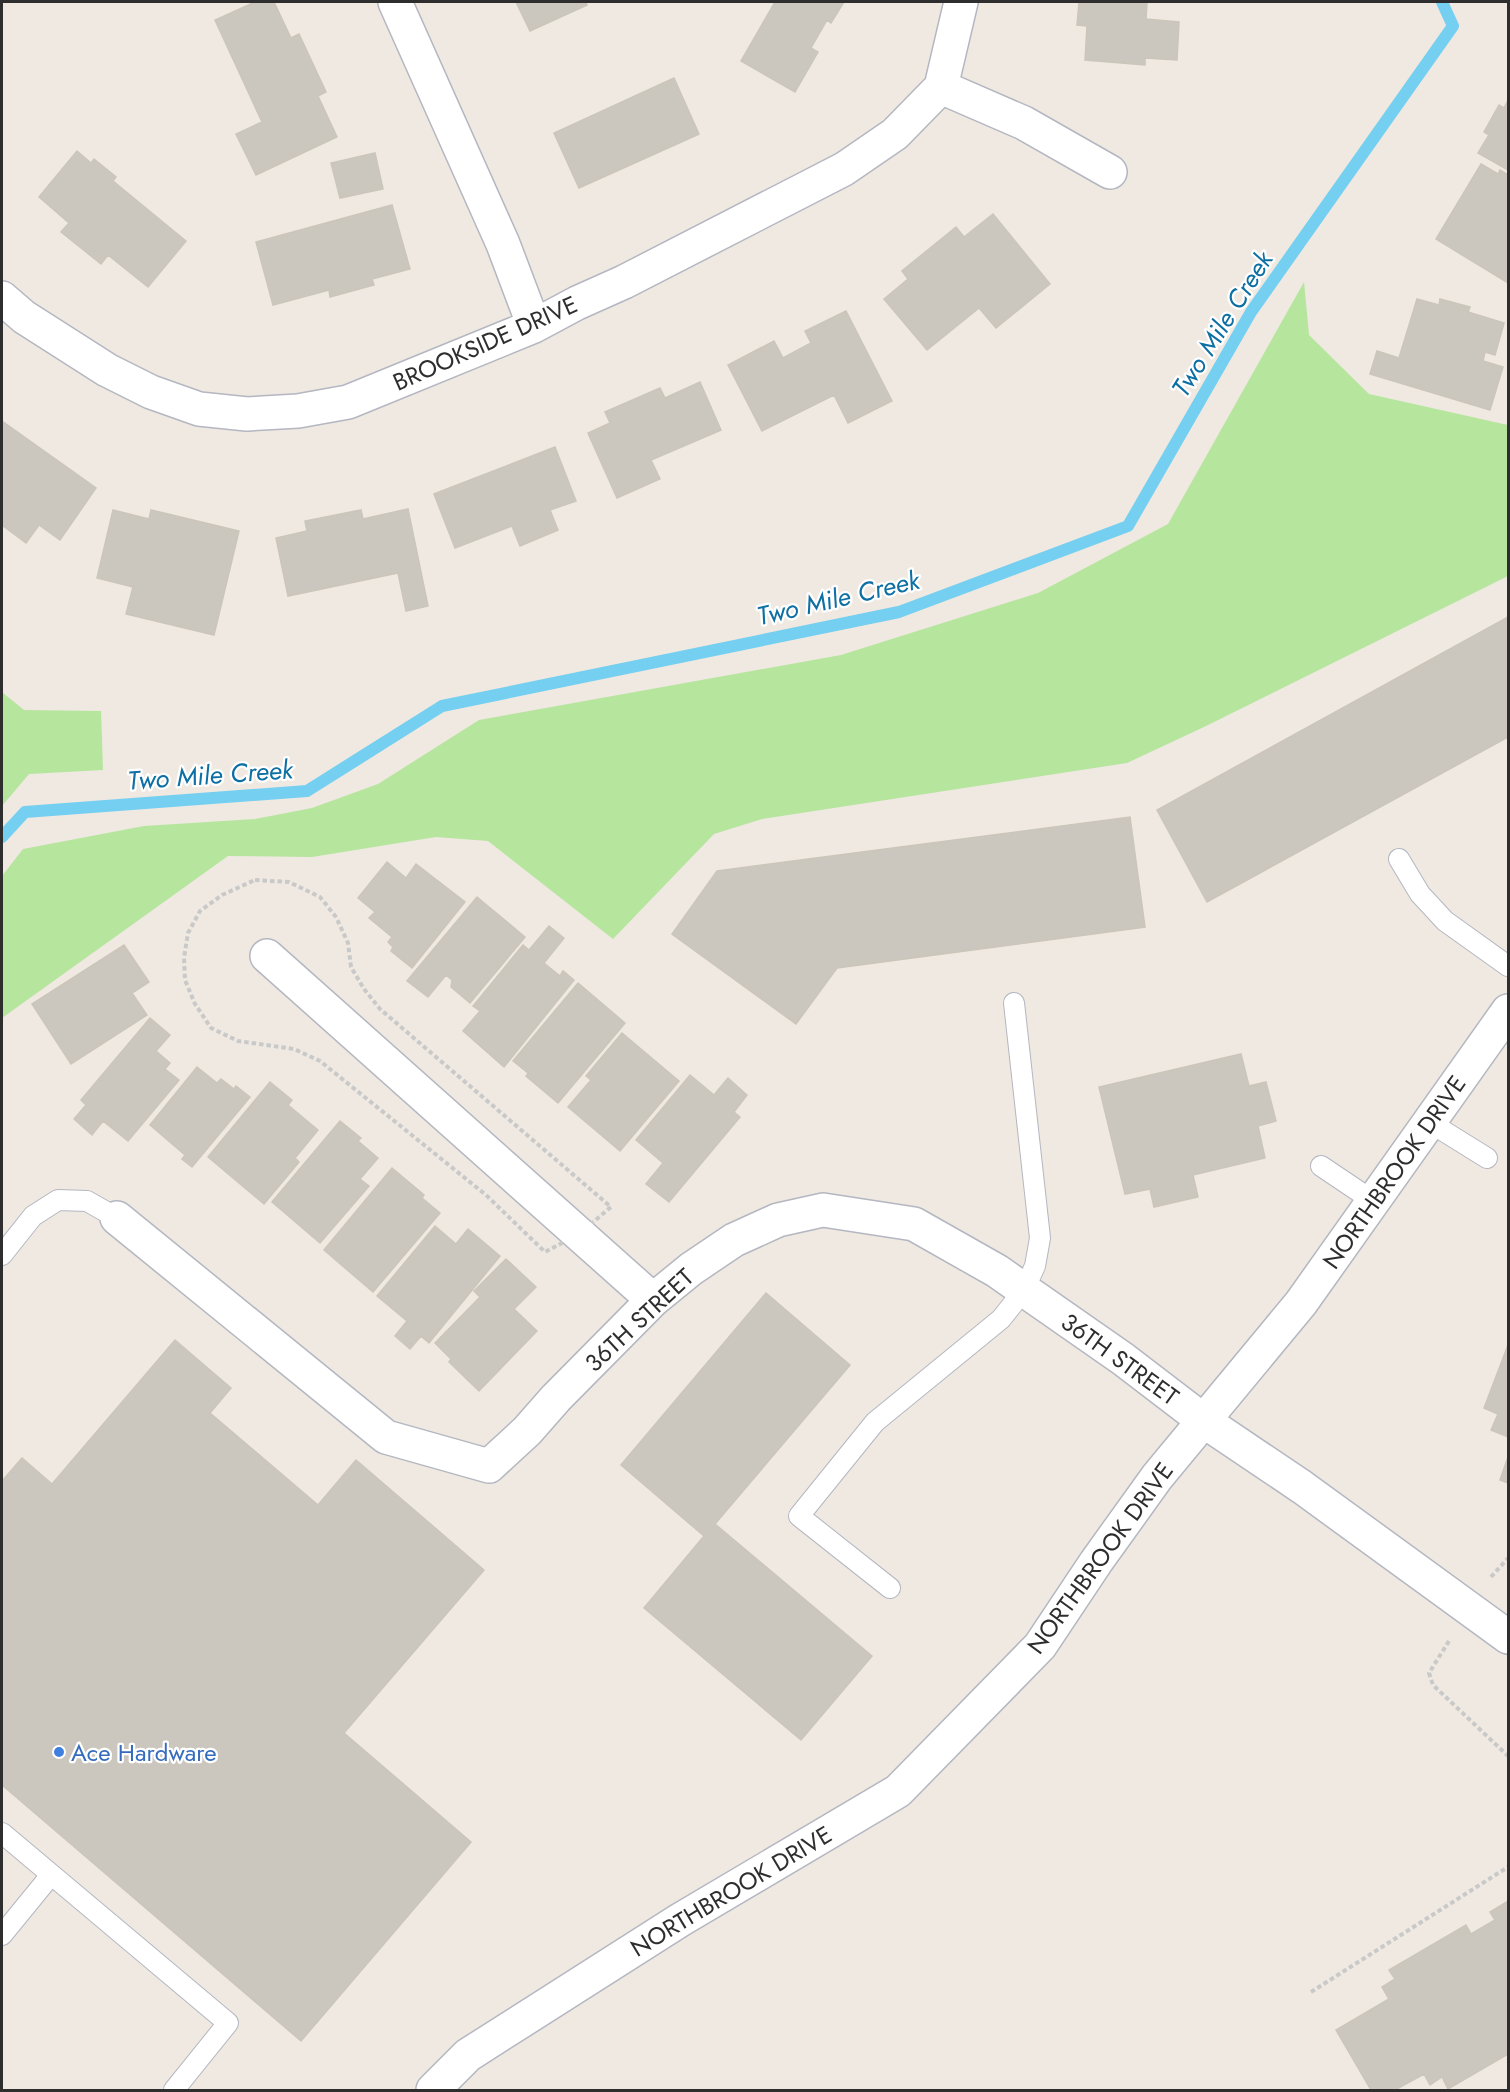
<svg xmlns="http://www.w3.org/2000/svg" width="1510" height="2092" viewBox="0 0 1510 2092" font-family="Jost,sans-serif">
<rect width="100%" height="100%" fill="#efe9e1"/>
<!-- green -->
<path fill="#b6e59e" d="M1304 282 1309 335 1369 394 1508 425V576L1204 727 1127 763 762 819 714 834 613 939 488 841 436 837 312 857 228 856 2 1018V876L23 849 144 826 255 819 312 808 378 784 479 720 841 655 1038 593 1168 524Z
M2 692 24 710 101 711 103 770 29 774 2 806Z"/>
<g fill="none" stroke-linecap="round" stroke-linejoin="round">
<!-- stream -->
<path stroke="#75cff0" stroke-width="12" d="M2 837 25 812 307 791 442 706 899 612 1128 526 1251 312 1453 26 1442 2"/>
</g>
<!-- building -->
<path fill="#cbc7bf" stroke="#cbc5ba" stroke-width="1.5" d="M255 2H274L291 38 299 34 326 92 318 96 337 137 256 175 236 134 262 122 215 20Z
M516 2H586L587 5 530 31Z
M775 2H844L831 23 827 20 811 48 818 52 795 92 741 61Z
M1079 2H1147L1146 19 1179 22 1177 60 1145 58V65L1085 60 1087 26 1077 25Z
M674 78 699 134 579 188 554 133Z
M1508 100V170L1478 153 1489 135 1484 132 1499 105 1504 108Z
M77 151 91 163 94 159 116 177 113 181 186 241 148 287 108 255 101 264 61 232 69 223 39 197Z
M375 153 383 189 340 198 331 163Z
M1481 164 1498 174 1500 170 1508 175V283L1436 239Z
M392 205 410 269 372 279 374 285 330 297 329 290 273 305 256 242Z
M993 214 1050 284 996 328 979 308 927 350 884 299 908 279 902 271 956 227 964 237Z
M1417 299 1439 305 1440 299 1470 307 1468 312 1504 323 1495 355 1485 352 1483 361 1503 367 1490 410 1370 374 1377 351 1399 358Z
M846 311 892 401 848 423 834 395 762 431 728 365 774 341 783 358 811 343 805 331Z
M700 382 721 430 651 460 660 479 617 498 588 433 610 423 605 412 660 388 665 398Z
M2 421 96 488 60 540 39 525 26 543 2 525Z
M555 447 576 501 550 510 558 530 520 546 512 526 455 548 434 494Z
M408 509 428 606 406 611 398 573 288 596 276 538 307 531 305 521 361 510 363 519Z
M113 510 149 519 151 510 239 531 214 635 126 614 133 587 97 578Z
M1508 617V737L1207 902 1157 810Z
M1130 817 1145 927 837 968 796 1024 672 934 717 871Z
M387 862 406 878 416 864 465 902 412 968 391 951 393 947 388 942 392 937 369 918 375 912 358 898Z
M477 897 525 937 470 1003 451 987 452 980 446 975 428 997 407 981Z
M549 926 564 938 544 963 560 976 563 971 574 980 504 1067 463 1031 480 1011 473 1006 523 945 529 950Z
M124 945 149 982 132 993 147 1015 71 1064 32 1004Z
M578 983 625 1023 558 1103 526 1076 528 1073 513 1061Z
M150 1018 170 1035 156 1051 170 1063 165 1069 179 1080 128 1141 103 1121 92 1135 74 1119 86 1105 81 1100Z
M622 1033 679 1081 620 1151 568 1107 591 1080 586 1076Z
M1241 1054 1249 1086 1266 1082 1276 1121 1258 1126 1265 1158 1193 1175 1198 1197 1154 1207 1150 1189 1125 1194 1099 1087Z
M197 1067 217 1083 221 1079 234 1089 236 1086 250 1097 192 1167 182 1159 185 1155 150 1125Z
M690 1075 714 1095 728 1078 747 1095 734 1112 740 1117 669 1202 646 1184 663 1163 636 1140Z
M270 1082 292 1100 288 1105 318 1130 295 1158 299 1162 264 1204 208 1157Z
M340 1121 361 1138 358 1141 378 1158 360 1179 369 1186 320 1243 272 1202Z
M392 1168 424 1195 422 1198 440 1213 373 1292 324 1250Z
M435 1226 456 1244 468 1229 500 1256 429 1343 421 1336 410 1349 395 1336 407 1321 377 1296Z
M506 1259 536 1287 514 1309 537 1331 479 1391 449 1362 451 1359 435 1343 480 1297 474 1291Z
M766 1293 850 1365 715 1524 872 1656 801 1740 644 1608 704 1536 621 1465Z
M175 1340 231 1388 210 1413 318 1505 356 1460 484 1570 344 1733 471 1842 301 2041 2 1785V1481L22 1458 52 1484Z
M1508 1345V1437L1491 1430 1498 1414 1484 1408Z
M1508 1457V1483L1500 1480Z
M1508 1901V2054L1448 2089 1442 2077 1430 2085 1424 2074 1395 2090H1371L1336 2030 1389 1999 1382 1987 1395 1979 1389 1970 1466 1925 1471 1934 1495 1920 1490 1912Z"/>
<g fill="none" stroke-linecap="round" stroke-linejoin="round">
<defs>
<path id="lane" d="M1399 859 1420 894 1445 921 1508 966
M1429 1122 1487 1158
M1321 1166 1373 1201
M2 1255 33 1216 58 1200 87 1201 117 1218
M890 1588 799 1516 875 1422 1001 1319 1024 1290 1035 1266 1040 1238 1014 1003
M2 1833 228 2023 174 2090
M2 1935 51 1875"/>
<path id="street" d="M395 2 503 244 534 326
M941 87 1024 123 1110 172
M941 87 961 2
M2 298 24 317 107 370 151 392 199 409 247 414 298 411 348 402 534 326 577 303 624 282 844 169 895 134 941 87
M267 956 653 1300
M117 1218 386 1437 489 1466 527 1431 556 1398 653 1300 691 1269 734 1240 778 1220 823 1210 914 1224 997 1271 1024 1290 1123 1359 1204 1421 1302 1487 1508 1637
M433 2090 468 2055 680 1920 898 1791 1040 1646 1096 1562 1157 1477 1301 1303 1508 1011"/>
</defs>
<!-- lane casing -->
<use href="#lane" stroke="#b4b7c1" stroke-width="22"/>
<!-- street casing -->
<use href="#street" stroke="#b4b7c1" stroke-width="36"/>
<!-- path -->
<path stroke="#c9c9c9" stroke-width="4" stroke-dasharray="4.5 3" stroke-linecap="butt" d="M255 880 289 882 320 897 336 917 348 943 351 967 364 989 380 1009 611 1207 579 1234 545 1252 486 1195 320 1061 294 1049 238 1041 211 1028 195 1004 185 980 184 958 188 933 200 911 222 895Z
M1491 1577 1508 1558
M1449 1641 1429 1673 1433 1685 1508 1756
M1311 1992 1508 1867"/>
<!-- lane -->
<use href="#lane" stroke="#fff" stroke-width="20"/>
<!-- street -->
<use href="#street" stroke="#fff" stroke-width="33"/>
</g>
<!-- markers -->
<circle fill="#3f7fe0" stroke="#fff" stroke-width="2" cx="59" cy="1752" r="6"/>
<g text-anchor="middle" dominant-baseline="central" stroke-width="4.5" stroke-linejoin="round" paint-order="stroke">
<!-- street labels -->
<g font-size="24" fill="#2e2e2e" stroke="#fff">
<text transform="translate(485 343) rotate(-24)">BROOKSIDE DRIVE</text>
<text transform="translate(1394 1172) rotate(-55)">NORTHBROOK DRIVE</text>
<text transform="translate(639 1320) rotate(-43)">36TH STREET</text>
<text transform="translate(1120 1359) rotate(36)">36TH STREET</text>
<text transform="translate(1100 1558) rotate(-54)">NORTHBROOK DRIVE</text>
<text transform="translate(731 1891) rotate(-31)">NORTHBROOK DRIVE</text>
</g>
<!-- shop labels -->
<g font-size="24" fill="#366cbe" stroke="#fff" text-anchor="start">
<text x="71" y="1752">Ace Hardware</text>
</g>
<!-- water labels -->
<g font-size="26" font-style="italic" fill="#0d6fa3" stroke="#fff">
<text transform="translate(1222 324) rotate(-58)">Two Mile Creek</text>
<text transform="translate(838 598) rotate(-13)">Two Mile Creek</text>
<text transform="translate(210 775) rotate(-4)">Two Mile Creek</text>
</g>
</g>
<!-- border -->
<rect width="1510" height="2092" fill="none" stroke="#2e2e2e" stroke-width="6"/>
</svg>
